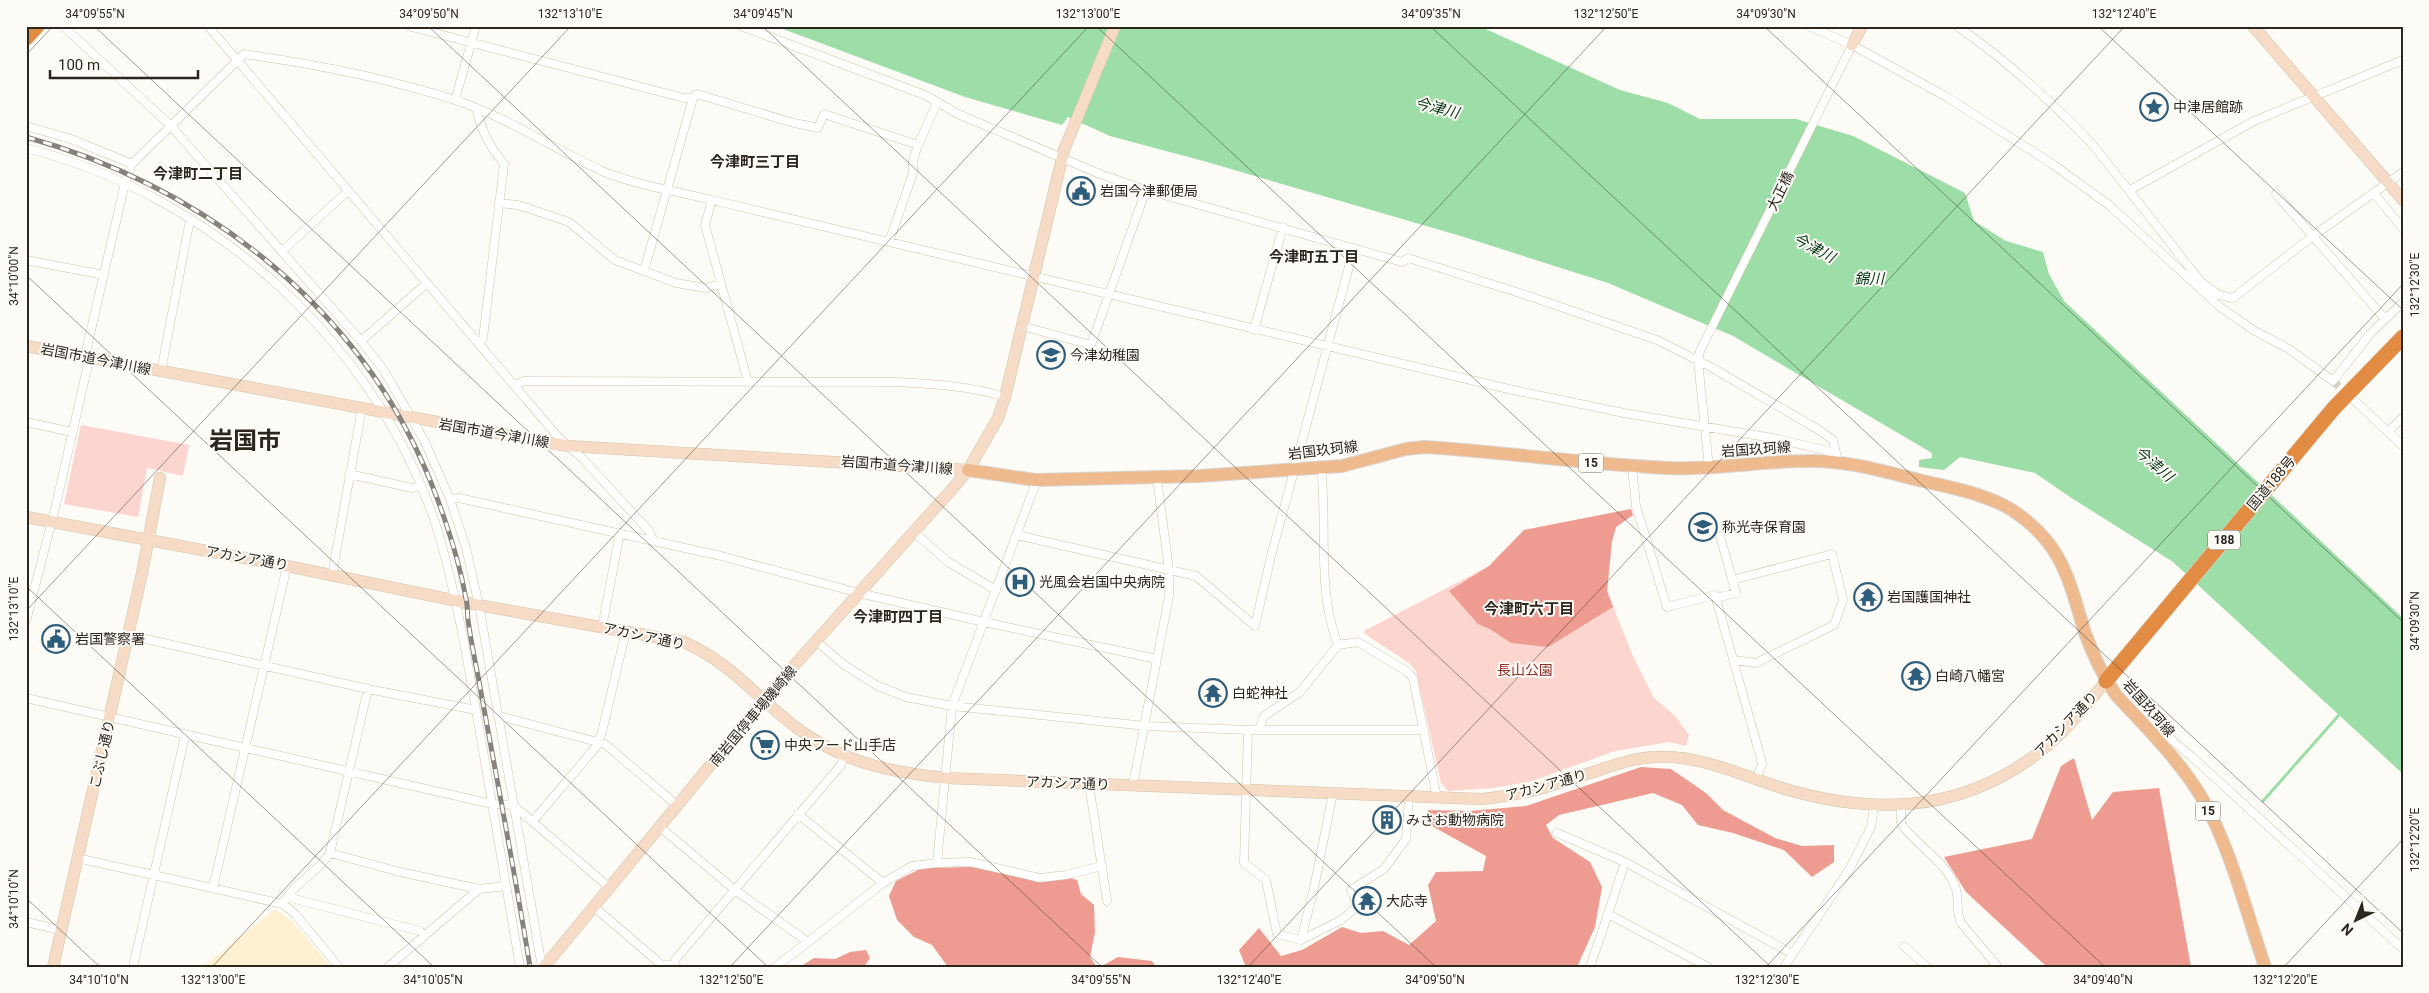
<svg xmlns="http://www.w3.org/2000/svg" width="2429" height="993" viewBox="0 0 2429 993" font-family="Roboto,'Noto Sans JP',sans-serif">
<rect width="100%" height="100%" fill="#fdfbf6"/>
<!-- built -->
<path fill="#fef0d0" d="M275 909 292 921 331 967H203Z"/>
<!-- green -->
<path fill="#fdd5cf" d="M81 425 189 445 183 476 147 468 138 517 64 504Z
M1631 509 1633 515 1616 527 1612 541 1607 591 1632 654 1654 698 1674 715 1689 735 1686 746 1669 742 1615 751 1532 781 1494 788 1448 791 1441 783 1416 671 1409 663 1365 634 1364 631 1489 566 1524 530Z"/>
<!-- forest -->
<path fill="#ee9c91" d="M1631 509 1633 515 1616 527 1612 541 1607 591 1613 607 1548 647 1511 643 1490 629 1478 624 1449 591 1489 566 1524 530Z
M2074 758 2092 820 2113 792 2159 788 2191 967H2047L1966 892 1944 857 2032 839 2061 766Z
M1641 767 1671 769 1706 793 1723 810 1775 838 1802 846 1834 845V862L1812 877 1784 850 1733 833 1698 825 1682 805 1653 793 1559 815 1546 825 1553 838 1590 862 1602 887 1595 927 1577 967H1246L1239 950 1259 928 1281 956 1302 950 1342 927 1361 933 1383 931 1409 945 1436 921 1428 885 1436 872 1483 871 1486 856 1423 821 1428 810 1470 811 1526 806Z
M972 867 1039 880 1067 877 1077 880 1081 894 1094 905 1095 932 1090 957 1097 967H948L932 945 914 937 897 920 889 896 896 881 922 868Z
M866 950 870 958 864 967H800L814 958 835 959 850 952Z
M1118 957 1152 961 1156 967H1100Z"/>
<!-- water -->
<path fill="#9ddea8" d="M775 26H1479L1620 90 1668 103 1700 119H1796L1853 136 1965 193 1974 221 2006 241 2043 252 2049 274 2064 301 2403 618V774L2173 562 2070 497 2035 473 1960 457 1944 470 1919 467V460L1932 458V453L1733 336 1608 283 1464 237 1207 162 1110 136 1068 117 1062 125 965 97Z"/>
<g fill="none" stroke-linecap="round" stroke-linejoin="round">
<!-- stream -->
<path stroke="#9ddea8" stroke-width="3" d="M2263 801 2339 715"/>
<!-- street-tunnel -->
<path stroke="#d3d1cb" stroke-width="8" stroke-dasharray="8 4" stroke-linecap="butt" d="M2333 381 2348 395"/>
<defs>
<path id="street" d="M63 26 170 125 361 341 385 372 425 442 450 499 466 548 479 605 542 967
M208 26 559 438 582 458 649 531 654 541
M408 26 684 98H693L697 94 790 122 818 128 824 114 918 145
M741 26 925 95 958 114 1100 174 1146 190 1402 262 1408 258 1526 295 1657 340 1709 366 1819 430 1833 440 1837 457
M1809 26 1852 45 1945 96 2051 163 2109 205 2220 307 2255 331 2289 349 2333 381 2370 334 2403 302
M1957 26C2006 60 2052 102 2093 145L2201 282 2197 286
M455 100 476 26
M477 109C480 130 490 147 504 164L483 338 479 343
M26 126 71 139 132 164
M26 148C215 196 382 347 439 535 457 598 468 663 479 727 493 807 506 887 520 967
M2130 190 2254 121 2403 60
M2374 193 2403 229
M2276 194 2385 319
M712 200 705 225 748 382
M499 203 518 205 569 222 615 260 676 283 706 288 721 284
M889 242 913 173V161L918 145 937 103
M282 251 348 191
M26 260 104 275
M644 271 693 98
M2201 282 2219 295 2233 298 2313 236 2403 172
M1022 326 1091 345 1146 190
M1254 330 1283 227
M361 341 427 283
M161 371 189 225 192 220
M514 385 524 381 898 382C932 384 972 386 1005 397
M2354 400 2403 446
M26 422 72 432
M2389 431 2403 417
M1632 466 1636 506 1667 607 1715 595 1761 759 1762 765 1756 779
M1321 467C1328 525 1316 589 1338 645
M1709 468 1698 361 1700 351 1852 45
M349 474 412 488 420 487
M450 499 459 498 721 556 859 593 984 622 1157 659
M913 531 948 562 996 590
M1017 535 1196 576 1255 626 1271 556 1354 248
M332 575 362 408
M1732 580 1832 554 1843 600 1834 625 1756 663 1733 660
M1716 598 1736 593 1720 536
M26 621 56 505 88 364 87 347 125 183 132 164 244 54C315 64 387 78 455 100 507 117 552 148 602 171 632 184 679 192 712 200L1513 390 1624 413 1778 439 1836 453
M602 627 620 533
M128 635 368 689 476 710
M816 641 843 664 876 685 906 697 952 706 1146 726 1248 730H1424
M26 698 492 804 513 805 610 888
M499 716 605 744 678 806
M1259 729 1264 716 1300 692 1338 645 1358 642 1408 672 1413 678 1437 798
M1248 730 1244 863 1266 880 1277 934 1301 940 1341 920 1358 906 1351 890 1384 869 1406 839 1409 797
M2155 739 2167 736 2191 756 2403 949
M1089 784 1107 901
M1133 785 1169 596V570L1157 478
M1901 806V823L1905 829C1921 848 1948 864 1956 889 1959 900 1956 912 1961 923L1998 967
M798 814 883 883
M533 821 596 747 602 732 626 631
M660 827 735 890 808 942 883 883 912 866 937 863 952 706 1034 488 1035 480
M1557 833 1625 862 1793 954
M330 853 400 872 479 889 506 886
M77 858 283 904 295 914 339 967
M1625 862 1608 914 1708 967
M937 863 970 862 1040 878 1066 875 1102 866
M213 888 287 566
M287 897 420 931 425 936
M283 904C295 881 317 874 330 853L368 689
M594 907 662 965H674L675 960 841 765 844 755
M26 922 61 930
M1301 940 1314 888 1333 793
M1904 946 1927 967
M133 967 185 736
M388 967 479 889
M775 967 808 942
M1590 967 1608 914
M1784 967 1849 870 1871 827 1874 805"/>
<path id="secondary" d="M2253 26 2403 200
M1852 45 1862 26
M26 346 568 446 968 470
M26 517 287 566 467 603 684 642C732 664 753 694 793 725 841 762 887 772 946 778L1481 799C1518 796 1552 786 1587 774 1610 767 1633 757 1657 757 1701 755 1743 776 1785 789 1871 814 1954 813 2030 759 2060 739 2084 708 2106 681
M53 967 142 573 160 478
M544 967 774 688 953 488 968 470 998 418 1005 397 1064 150 1115 26"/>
<path id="primary" d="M968 470 1035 480 1199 476 1342 466 1406 449 1424 447C1505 452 1586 464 1668 468 1715 470 1760 461 1807 461 1847 460 1885 472 1923 481 1952 488 1986 494 2012 510 2024 518 2037 529 2046 540 2068 566 2075 601 2085 633 2093 655 2103 676 2116 695 2146 727 2180 761 2202 798 2230 846 2247 914 2265 967"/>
<path id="highway" d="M26 38 37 26
M2106 681 2334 408 2403 337"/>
</defs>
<!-- street casing -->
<use href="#street" stroke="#cfc5ad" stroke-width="9"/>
<!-- secondary casing -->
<use href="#secondary" stroke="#cfc5ad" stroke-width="12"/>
<!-- primary casing -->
<use href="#primary" stroke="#d9d8d6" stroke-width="14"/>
<!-- highway casing -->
<use href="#highway" stroke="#d9d8d6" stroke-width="16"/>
<!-- street -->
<use href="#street" stroke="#fff" stroke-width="8"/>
<!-- secondary -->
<use href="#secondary" stroke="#f6dcc7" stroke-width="11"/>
<!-- primary -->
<use href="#primary" stroke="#eeba8e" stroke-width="12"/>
<!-- highway -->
<use href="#highway" stroke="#e28c43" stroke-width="15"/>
<defs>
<path id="rail" d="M26 137C211 189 369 314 437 498 449 530 460 565 466 599 468 606 467 613 468 620 471 642 476 665 480 687 497 780 515 873 530 967"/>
</defs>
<!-- rail casing -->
<use href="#rail" stroke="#86837c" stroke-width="5"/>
<!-- rail -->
<use href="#rail" stroke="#fdfbf6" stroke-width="3" stroke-dasharray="9" stroke-linecap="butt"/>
</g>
<!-- ticks -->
<path fill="none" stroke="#2b271e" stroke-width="1" stroke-opacity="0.45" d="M94 26 1102 967M428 26 1436 967M762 26 1771 967M1096 26 2105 967M1430 26 2403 933M1764 26 2403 622M2098 26 2403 310M26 55 53 26M26 275 768 967M26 586 434 967M26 611 571 26M26 898 100 967M212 967 1089 26M730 967 1607 26M1248 967 2125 26M1766 967 2403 284M2284 967 2403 839"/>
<!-- icons -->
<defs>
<symbol id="sight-ring" viewBox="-11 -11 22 22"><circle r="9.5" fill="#fdfbf6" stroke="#2f5e7d" stroke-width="1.5"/><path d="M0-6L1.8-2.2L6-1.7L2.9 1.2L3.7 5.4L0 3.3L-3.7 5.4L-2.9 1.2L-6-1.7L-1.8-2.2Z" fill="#2f5e7d"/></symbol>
<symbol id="civic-ring" viewBox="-11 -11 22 22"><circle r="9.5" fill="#fdfbf6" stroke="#2f5e7d" stroke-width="1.5"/><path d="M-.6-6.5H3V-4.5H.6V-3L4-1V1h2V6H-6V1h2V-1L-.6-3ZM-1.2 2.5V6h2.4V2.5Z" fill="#2f5e7d"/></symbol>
<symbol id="school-ring" viewBox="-11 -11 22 22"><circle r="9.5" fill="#fdfbf6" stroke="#2f5e7d" stroke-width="1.5"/><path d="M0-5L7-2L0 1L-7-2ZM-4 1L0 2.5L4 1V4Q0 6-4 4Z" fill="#2f5e7d"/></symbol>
<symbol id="hospital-ring" viewBox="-11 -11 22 22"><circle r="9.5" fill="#fdfbf6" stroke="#2f5e7d" stroke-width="1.5"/><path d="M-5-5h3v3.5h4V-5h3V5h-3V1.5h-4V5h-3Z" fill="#2f5e7d"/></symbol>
<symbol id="temple-ring" viewBox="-11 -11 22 22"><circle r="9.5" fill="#fdfbf6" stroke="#2f5e7d" stroke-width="1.5"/><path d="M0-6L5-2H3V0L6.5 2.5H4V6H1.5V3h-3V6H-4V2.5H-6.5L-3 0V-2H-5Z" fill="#2f5e7d"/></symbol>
<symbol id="supermarket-ring" viewBox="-11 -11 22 22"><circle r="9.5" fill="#fdfbf6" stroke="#2f5e7d" stroke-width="1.5"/><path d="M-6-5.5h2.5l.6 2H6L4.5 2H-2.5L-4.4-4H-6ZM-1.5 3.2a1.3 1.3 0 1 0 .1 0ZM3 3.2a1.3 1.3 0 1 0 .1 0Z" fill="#2f5e7d"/></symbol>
<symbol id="building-ring" viewBox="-11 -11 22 22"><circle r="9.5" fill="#fdfbf6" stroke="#2f5e7d" stroke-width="1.5"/><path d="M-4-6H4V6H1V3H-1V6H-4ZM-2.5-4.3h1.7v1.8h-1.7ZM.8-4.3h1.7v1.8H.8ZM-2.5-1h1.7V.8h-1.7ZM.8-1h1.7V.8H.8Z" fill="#2f5e7d"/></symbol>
</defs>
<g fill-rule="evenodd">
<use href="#sight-ring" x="2138" y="91" width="32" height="32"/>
<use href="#civic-ring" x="1065" y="175" width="32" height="32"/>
<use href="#school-ring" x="1035" y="339" width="32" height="32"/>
<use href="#school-ring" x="1687" y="511" width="32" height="32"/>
<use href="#hospital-ring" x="1004" y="566" width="32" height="32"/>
<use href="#temple-ring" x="1852" y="581" width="32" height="32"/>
<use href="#civic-ring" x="40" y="623" width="32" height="32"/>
<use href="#temple-ring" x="1900" y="660" width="32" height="32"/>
<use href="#temple-ring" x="1197" y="677" width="32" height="32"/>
<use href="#supermarket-ring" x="749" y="729" width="32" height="32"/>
<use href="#building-ring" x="1371" y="804" width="32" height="32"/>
<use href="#temple-ring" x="1351" y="885" width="32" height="32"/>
</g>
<g text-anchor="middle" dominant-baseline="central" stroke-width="4" stroke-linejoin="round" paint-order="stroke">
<!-- shield labels -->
<g fill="#fdfbf6" stroke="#6a675f" stroke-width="1">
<rect x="1578.5" y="453.5" width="25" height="19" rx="4"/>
<rect x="2208" y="530.5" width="32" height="19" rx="4"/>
<rect x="2195.5" y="801.5" width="25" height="19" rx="4"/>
</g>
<g font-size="12" font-weight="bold" fill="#2b271e">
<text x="1591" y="463">15</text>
<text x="2224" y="540">188</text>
<text x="2208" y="811">15</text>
</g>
<!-- poi labels -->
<g font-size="14" fill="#2b271e" stroke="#fdfbf6" text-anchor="start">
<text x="2173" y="107">中津居館跡</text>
<text x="1100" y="191">岩国今津郵便局</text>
<text x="1070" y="355">今津幼稚園</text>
<text x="1722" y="527">称光寺保育園</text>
<text x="1039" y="582">光風会岩国中央病院</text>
<text x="1887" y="597">岩国護国神社</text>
<text x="75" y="639">岩国警察署</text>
<text x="1935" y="676">白崎八幡宮</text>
<text x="1232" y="693">白蛇神社</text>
<text x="784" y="745">中央フード山手店</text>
<text x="1406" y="820">みさお動物病院</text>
<text x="1386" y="901">大応寺</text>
</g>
<!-- street labels -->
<g font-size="14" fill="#2b271e" stroke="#fdfbf6">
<text transform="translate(1780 191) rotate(-64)">大正橋</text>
<text transform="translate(96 359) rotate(11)">岩国市道今津川線</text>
<text transform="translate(494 433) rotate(10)">岩国市道今津川線</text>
<text transform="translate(1756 449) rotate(-4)">岩国玖珂線</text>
<text transform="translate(1323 450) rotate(-7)">岩国玖珂線</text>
<text transform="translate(897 465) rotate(4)">岩国市道今津川線</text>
<text transform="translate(2271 483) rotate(-50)">国道188号</text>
<text transform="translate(247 558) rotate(10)">アカシア通り</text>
<text transform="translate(644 636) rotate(12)">アカシア通り</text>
<text transform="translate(2149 708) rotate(49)">岩国玖珂線</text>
<text transform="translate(753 716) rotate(-50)">南岩国停車場磯崎線</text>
<text transform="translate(2066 724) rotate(-46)">アカシア通り</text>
<text transform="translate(102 754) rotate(-77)">こぶし通り</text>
<text transform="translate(1068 783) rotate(2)">アカシア通り</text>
<text transform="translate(1546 785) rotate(-15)">アカシア通り</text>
</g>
<!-- park labels -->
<g font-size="14" fill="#8e2f28" stroke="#fdfbf6">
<text x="1525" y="670">長山公園</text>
</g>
<!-- water labels -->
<g font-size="15" font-style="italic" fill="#053715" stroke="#fdfbf6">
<text transform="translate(1437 108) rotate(14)">今津川</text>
<text transform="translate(1814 248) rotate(28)">今津川</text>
<text x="1869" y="279">錦川</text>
<text transform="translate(2154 464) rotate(40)">今津川</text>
</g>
<!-- neighbourhood labels -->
<g font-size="15" font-weight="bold" fill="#2b271e" stroke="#fdfbf6">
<text x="755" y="162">今津町三丁目</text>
<text x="198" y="174">今津町二丁目</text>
<text x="1314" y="257">今津町五丁目</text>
<text x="1529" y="609">今津町六丁目</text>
<text x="898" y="617">今津町四丁目</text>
</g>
<!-- town labels -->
<g font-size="24" font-weight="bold" fill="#2b271e" stroke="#fdfbf6">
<text x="245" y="441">岩国市</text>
</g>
</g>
<!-- border -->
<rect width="2429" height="993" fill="none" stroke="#fdfbf6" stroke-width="55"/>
<!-- north arrow -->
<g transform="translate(2356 920) rotate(223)" stroke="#fdfbf6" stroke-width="4" paint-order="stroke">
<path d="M0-4L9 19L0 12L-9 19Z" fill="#2b271e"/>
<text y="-8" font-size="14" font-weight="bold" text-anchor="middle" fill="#2b271e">N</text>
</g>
<!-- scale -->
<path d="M50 70v8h148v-8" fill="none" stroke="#2b271e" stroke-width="2.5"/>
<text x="58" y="70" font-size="15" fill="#2b271e" stroke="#fdfbf6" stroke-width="4" paint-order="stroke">100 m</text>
<rect x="28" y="28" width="2374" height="938" fill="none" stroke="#2b271e" stroke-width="2"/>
<g font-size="12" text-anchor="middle" fill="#2b271e">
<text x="95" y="18">34°09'55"N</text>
<text x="429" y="18">34°09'50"N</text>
<text x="570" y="18">132°13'10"E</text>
<text x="763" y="18">34°09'45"N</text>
<text x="1088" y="18">132°13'00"E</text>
<text x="1431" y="18">34°09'35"N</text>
<text x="1606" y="18">132°12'50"E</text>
<text x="1766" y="18">34°09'30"N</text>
<text x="2124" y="18">132°12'40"E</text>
<text transform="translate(14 276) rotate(-90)" y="4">34°10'00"N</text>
<text transform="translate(2415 285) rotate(-90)" y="4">132°12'30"E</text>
<text transform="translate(14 609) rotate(-90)" y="4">132°13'10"E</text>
<text transform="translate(2415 621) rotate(-90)" y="4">34°09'30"N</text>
<text transform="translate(2415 840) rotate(-90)" y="4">132°12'20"E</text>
<text transform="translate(14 899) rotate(-90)" y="4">34°10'10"N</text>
<text x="99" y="984">34°10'10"N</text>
<text x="213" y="984">132°13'00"E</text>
<text x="433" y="984">34°10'05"N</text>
<text x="731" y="984">132°12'50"E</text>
<text x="1101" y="984">34°09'55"N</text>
<text x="1249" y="984">132°12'40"E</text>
<text x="1435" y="984">34°09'50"N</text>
<text x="1767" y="984">132°12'30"E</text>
<text x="2103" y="984">34°09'40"N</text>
<text x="2285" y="984">132°12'20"E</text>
</g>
</svg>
